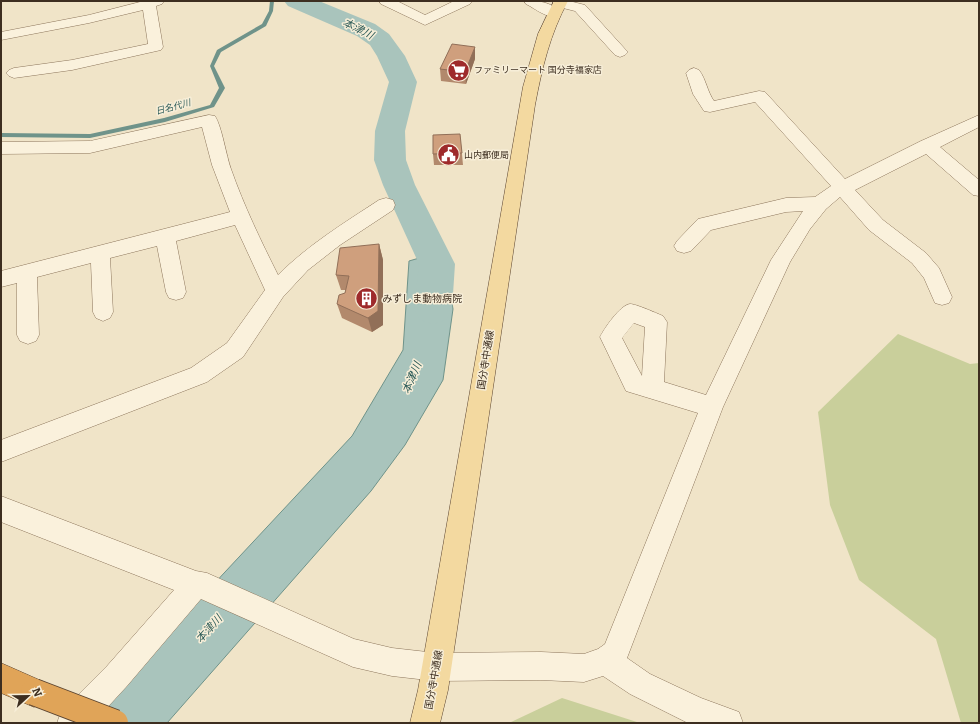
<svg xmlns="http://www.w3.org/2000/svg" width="980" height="724" viewBox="0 0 980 724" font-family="Bitter,'Noto Sans JP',serif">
<rect width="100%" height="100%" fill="#f0e4c8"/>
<!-- green -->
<path fill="#c9cf9b" d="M898 334 970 364 979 363V723H961L936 639 859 580 830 505 818 412Z
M562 698 640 723H509Z"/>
<!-- water -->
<path fill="#a9c4bc" stroke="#6f938a" d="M443 251 453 309 443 380 405 445 371 491 167 723H84L352 436 403 350 409 261Z"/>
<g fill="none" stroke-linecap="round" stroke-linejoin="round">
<!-- stream -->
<path fill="#6f938a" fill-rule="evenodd" d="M270 1H274L273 11 266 26 221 52 214 66 225 88 214 107 165 122 90 138 1 137V133L90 134 164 118 210 105 219 88 210 66 217 50 262 24 269 11Z"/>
<!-- river -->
<path fill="#a9c4bc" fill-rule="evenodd" d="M284 1H319L375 24 389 34 405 56 417 82 405 131 406 160 415 185 455 264 452 309 446 320 433 324 420 320 414 309 419 264 383 185 374 160 375 131 389 82 377 56 370 45 357 36 288 6Z"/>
<defs>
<path id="street" d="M144 1H164L162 4 156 6 163 47 161 50 72 70 14 78 9 76 6 73 9 70 14 68 72 60 148 44 143 10 89 23 1 40V32L89 15Z
M379 1H397L425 15 454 1H472L470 4 425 25 381 4Z
M524 1C537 1 552 1 560 13L558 16C547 19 536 9 526 4Z
M554 1H569L585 5 625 49 628 52 625 55 620 57 615 55 575 11 555 6 553 3Z
M694 68 699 70C706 79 707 91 714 101L759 91 765 92 845 179 921 141 979 115V127L940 147 979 180V196L973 195 926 154 855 190 883 220 926 253 939 268 952 297 949 303 942 305 935 303 924 278 912 263 869 230 840 197 826 209 810 229 790 262 723 407 627 658 650 674 701 698 739 712 743 723H688L630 694 603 676 584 682 541 680 436 681 392 676 353 667 201 599 127 686 93 723H57L61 712 107 666 174 590 1 522V496L196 571 207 573 354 639 392 648 436 653 541 652 584 654 598 649 605 644 698 413 626 391 600 337C604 329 620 305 630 304 636 304 656 313 663 316L667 322 664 382 706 395 771 260 803 211 786 212 711 230 691 251 684 253 677 251 674 246 677 241 698 219 786 198 815 197 831 186 755 102 710 112 704 111 693 94 686 73 689 70ZM634 323 645 327 642 376 622 338Z
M209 115 215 116C222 127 226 155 231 169 244 206 261 241 278 275 308 245 344 223 379 200L386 198 393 200 395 205 393 210 340 245 308 270 283 297 243 357 207 382 1 462V440L191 368 227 343 265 290 235 225 176 241 186 292 183 298 176 300 169 298 166 292 157 246 110 258 113 312 110 318 103 321 96 318 93 312 91 263 37 277 39 335 36 341 28 344 20 341 17 335V283L1 287V271L230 212 212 165 202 127 90 153 1 154V142L90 141Z"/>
<path id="primary" d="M554 1H568C550 34 542 68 535 105L448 690 440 723H410L418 690 523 87 538 34Z"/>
<path id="highway" d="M1 663 44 682 49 692 44 702 34 707 1 693Z"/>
</defs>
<!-- street casing -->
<use href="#street" stroke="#8d765c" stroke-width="1"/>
<!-- primary casing -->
<use href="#primary" stroke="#5b4430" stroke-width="1"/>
<!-- highway casing -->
<use href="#highway" stroke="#5b4430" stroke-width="1"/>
<!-- street -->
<use href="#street" fill="#faf1dc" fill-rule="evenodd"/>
<!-- primary -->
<use href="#primary" fill="#f3d9a0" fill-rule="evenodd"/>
<!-- highway -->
<use href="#highway" fill="#e0a458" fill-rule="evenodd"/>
<defs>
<path id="highway-bridge" d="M34 692 115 723"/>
</defs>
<!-- highway-bridge casing -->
<use href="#highway-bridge" stroke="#5b4430" stroke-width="28" stroke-linecap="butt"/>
<!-- highway-bridge -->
<use href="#highway-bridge" stroke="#e0a458" stroke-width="26"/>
</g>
<!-- wall -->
<path fill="#b2896c" d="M475 47V59L466 84 441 81 440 69Z
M460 134 463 165H434L433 154Z
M379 244 383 260V325L372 332 342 318 337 304 345 293 346 290H341L336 275Z"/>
<!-- shaded-wall -->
<path fill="#916f58" d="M475 47V59L466 84 465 72Z
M379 244 383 260V325L372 332 368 318Z"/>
<!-- building -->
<path fill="#cf9f7d" stroke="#916f58" d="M452 44 475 47 465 72 440 69Z
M460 134 462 153 433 154V135Z
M379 244 378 311 368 318 337 304 339 295 345 293 349 276 336 275 340 248Z"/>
<!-- icons -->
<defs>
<symbol id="supermarket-disc" viewBox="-11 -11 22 22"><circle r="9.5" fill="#9e2a2b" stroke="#f7eed8"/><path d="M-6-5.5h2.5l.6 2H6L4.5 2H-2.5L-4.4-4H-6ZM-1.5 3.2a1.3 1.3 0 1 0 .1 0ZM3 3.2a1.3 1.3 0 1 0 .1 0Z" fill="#fff"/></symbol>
<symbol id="civic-disc" viewBox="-11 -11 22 22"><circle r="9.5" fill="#9e2a2b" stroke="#f7eed8"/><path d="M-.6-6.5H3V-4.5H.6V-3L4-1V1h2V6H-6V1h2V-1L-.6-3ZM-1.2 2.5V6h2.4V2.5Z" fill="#fff"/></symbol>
<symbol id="building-disc" viewBox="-11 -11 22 22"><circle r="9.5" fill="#9e2a2b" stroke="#f7eed8"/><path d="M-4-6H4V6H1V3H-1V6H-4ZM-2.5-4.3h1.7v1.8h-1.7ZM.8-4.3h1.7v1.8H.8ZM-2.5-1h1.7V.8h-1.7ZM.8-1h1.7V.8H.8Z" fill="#fff"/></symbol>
</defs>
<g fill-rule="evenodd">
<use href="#supermarket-disc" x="446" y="58" width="25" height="25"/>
<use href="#civic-disc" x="436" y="142" width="25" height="25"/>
<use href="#building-disc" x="354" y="286" width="25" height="25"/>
</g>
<g text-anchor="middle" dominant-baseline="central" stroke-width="3" stroke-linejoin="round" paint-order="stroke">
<!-- far-poi labels -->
<g font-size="9" fill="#3d2e20" stroke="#f7eed8" text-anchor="start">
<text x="474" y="70">ファミリーマート 国分寺福家店</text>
<text x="464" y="155">山内郵便局</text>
</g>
<!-- far-water labels -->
<g font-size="9" font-style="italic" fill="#2f5d5a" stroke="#f7eed8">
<text transform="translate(173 107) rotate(-15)">日名代川</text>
</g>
<!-- poi labels -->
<g font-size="10" fill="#3d2e20" stroke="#f7eed8" text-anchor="start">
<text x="382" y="299">みずしま動物病院</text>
</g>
<!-- street labels -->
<g font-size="10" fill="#3d2e20" stroke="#f7eed8">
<text transform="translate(486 360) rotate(-81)">国分寺中通線</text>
<text transform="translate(434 680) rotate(-80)">国分寺中通線</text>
</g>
<!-- water labels -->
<g font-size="11" font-style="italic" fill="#2f5d5a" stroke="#f7eed8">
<text transform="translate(358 29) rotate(27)">本津川</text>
<text transform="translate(412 378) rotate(-67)">本津川</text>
<text transform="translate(209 629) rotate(-48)">本津川</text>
</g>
</g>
<!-- border -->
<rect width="980" height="724" fill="none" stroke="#3d2e20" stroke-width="4"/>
<!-- north arrow -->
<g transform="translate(28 696) rotate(68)" stroke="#f7eed8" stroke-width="3" paint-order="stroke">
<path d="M0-3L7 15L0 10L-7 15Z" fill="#3d2e20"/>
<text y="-6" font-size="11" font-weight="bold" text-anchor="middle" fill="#3d2e20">N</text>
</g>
</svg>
